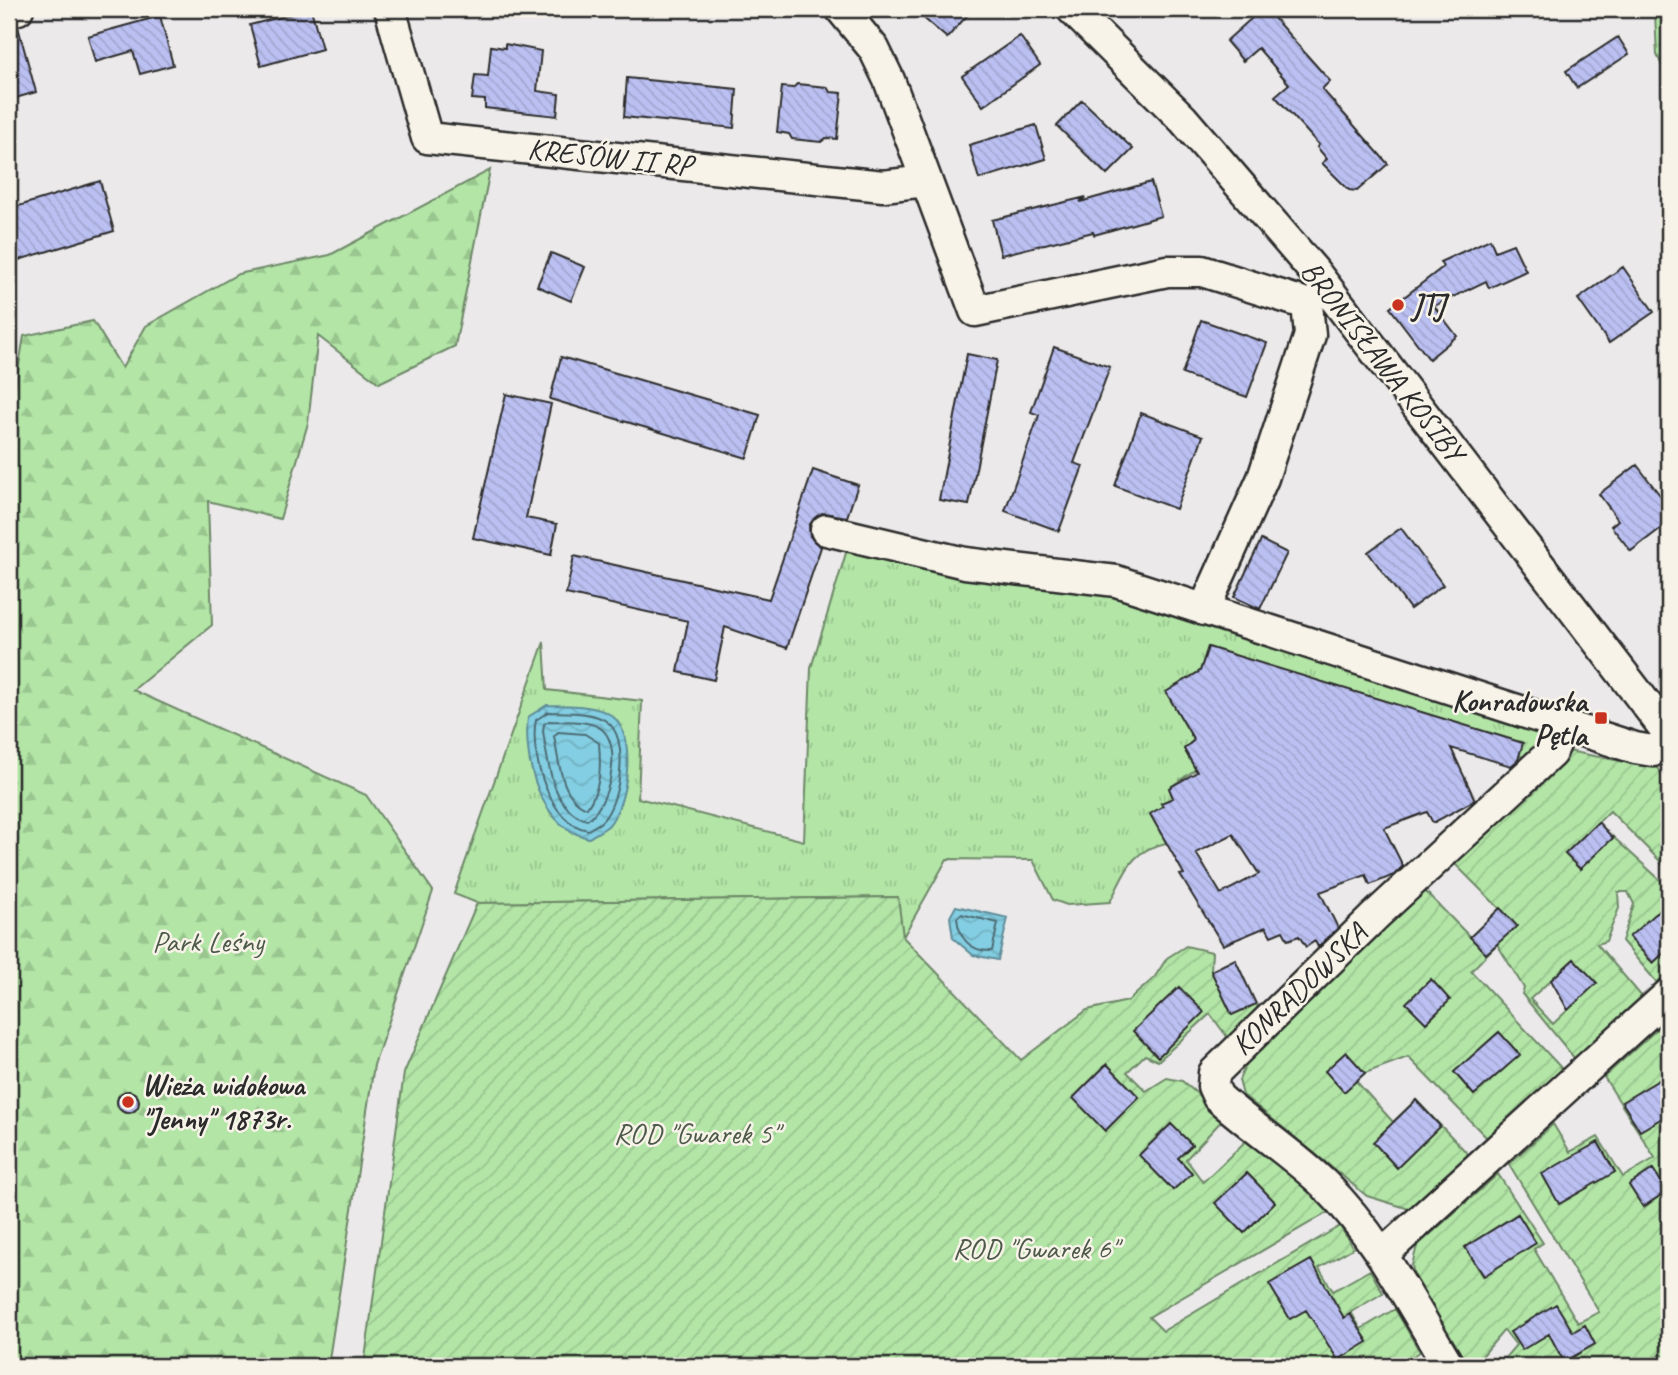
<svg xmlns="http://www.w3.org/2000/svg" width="1678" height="1375" viewBox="0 0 1678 1375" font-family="Caveat,sans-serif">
<defs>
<pattern id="grass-tufts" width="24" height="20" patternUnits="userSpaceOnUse" patternTransform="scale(1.75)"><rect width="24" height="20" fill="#b2e5a6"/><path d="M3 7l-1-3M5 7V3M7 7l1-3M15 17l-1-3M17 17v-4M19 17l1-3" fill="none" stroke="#99c58f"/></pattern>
<pattern id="forest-firs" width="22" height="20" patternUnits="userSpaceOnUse" patternTransform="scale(1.75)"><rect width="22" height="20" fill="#b2e5a6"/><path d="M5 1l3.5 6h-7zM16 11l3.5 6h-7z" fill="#99c58f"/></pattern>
<pattern id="garden-furrows" width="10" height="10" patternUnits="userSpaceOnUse" patternTransform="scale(1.75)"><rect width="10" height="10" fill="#b2e5a6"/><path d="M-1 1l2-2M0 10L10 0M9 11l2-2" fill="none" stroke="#99c58f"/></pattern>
<pattern id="water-waves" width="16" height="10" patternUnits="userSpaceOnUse" patternTransform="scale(1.75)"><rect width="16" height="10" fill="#83cee2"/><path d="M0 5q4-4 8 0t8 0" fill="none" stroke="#71b1c2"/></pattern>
<pattern id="building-back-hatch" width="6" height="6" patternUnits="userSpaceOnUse" patternTransform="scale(1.75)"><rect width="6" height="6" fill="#bbc0f2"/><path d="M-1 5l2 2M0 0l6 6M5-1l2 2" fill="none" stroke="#a1a5d0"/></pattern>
</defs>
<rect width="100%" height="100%" fill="#ebe9ea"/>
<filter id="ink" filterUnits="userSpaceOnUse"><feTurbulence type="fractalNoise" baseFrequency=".0143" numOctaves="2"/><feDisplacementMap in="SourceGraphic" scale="14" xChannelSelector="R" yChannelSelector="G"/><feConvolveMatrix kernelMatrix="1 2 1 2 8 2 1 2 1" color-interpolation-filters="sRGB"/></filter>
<g filter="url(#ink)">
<!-- grass -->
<path fill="url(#grass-tufts)" stroke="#6e8868" stroke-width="2" d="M850 540 1116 586 1546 732 1544 744 1530 758 1519 756 1522 743 1208 647 1200 671 1166 692 1194 740 1184 749 1196 769 1169 788 1173 798 1161 804 1169 815 1166 843C1129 851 1126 872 1110 902L1067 905 1053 900 1033 860 947 859 903 937 897 897 477 903 454 894 544 642 547 690 642 701 638 798 804 841 811 668Z"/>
<!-- forest -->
<path fill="url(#forest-firs)" stroke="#6e8868" stroke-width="2" d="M1632 9H1669V80L1657 55 1655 14Z
M490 170 455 346 379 383 318 336 308 423 280 519 208 501 212 625 133 690 366 795 433 891 374 1065 328 1366H9V423L24 336 93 321 122 368 146 326 238 274 330 255Z"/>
<!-- garden -->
<path fill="url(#garden-furrows)" stroke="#6e8868" stroke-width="2" fill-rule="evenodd" d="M1568 751 1657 768 1669 783V870L1610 811 1565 854 1580 869 1612 836 1669 888V901L1630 937 1653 963 1669 948V974L1658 984 1622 941 1634 904 1628 892H1618L1619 908 1606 941 1597 944 1643 998 1575 1059 1522 994 1524 988 1497 944 1471 971 1564 1071 1488 1139 1408 1057 1365 1073 1356 1081 1393 1122 1416 1100 1470 1156 1413 1210 1367 1196 1243 1095 1239 1080 1246 1064 1424 890 1470 937 1500 909 1454 863ZM1574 959 1596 983 1553 1024 1530 999ZM1499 1032 1519 1055 1474 1095 1454 1072Z
M898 897 903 937 1021 1060 1087 1010 1128 1001 1154 978 1167 958 1186 946 1212 952 1211 971 1232 1015 1256 1004 1259 1009 1231 1042 1210 1014 1158 1061 1145 1055 1127 1072 1146 1091 1167 1078 1182 1081 1225 1117 1186 1159 1203 1182 1251 1136 1335 1208 1149 1317 1163 1331 1340 1226 1353 1248 1319 1268 1333 1291 1370 1270 1383 1293 1351 1312 1361 1329 1395 1309 1420 1352 1396 1366H364L404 1073 477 903ZM1107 1065 1139 1097 1106 1130H1105ZM1171 1124 1192 1145 1178 1158 1191 1173 1173 1190 1140 1155ZM1247 1173 1275 1202 1244 1233 1216 1203ZM1311 1260 1331 1296 1290 1319 1270 1284ZM1350 1314 1368 1341 1338 1360 1321 1333Z
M1666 1021 1669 1027V1074L1622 1102 1640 1131 1669 1114V1366L1662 1354 1641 1366H1498L1516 1345 1504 1330 1474 1366H1465L1416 1286 1412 1265 1417 1246 1498 1174 1543 1243 1534 1249 1578 1323 1599 1312 1509 1164 1553 1124 1570 1152 1598 1137 1623 1177 1655 1158 1604 1077ZM1598 1142 1615 1172 1560 1204 1543 1174ZM1652 1170 1667 1191 1644 1207 1629 1185ZM1517 1214 1536 1243 1483 1276 1465 1247Z"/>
<!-- water -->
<path fill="url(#water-waves)" stroke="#608d99" stroke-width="2" d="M547 705C566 706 594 704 611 715 638 734 628 804 608 826 603 830 595 834 589 838 540 828 523 760 528 717Z
M956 906 1008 918 998 960 973 955 953 938 950 917Z"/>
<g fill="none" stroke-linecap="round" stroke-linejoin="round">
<!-- shore -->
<path stroke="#4e6c74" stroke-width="2" d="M548 712C565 713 591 711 606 721 631 737 620 803 602 821 598 825 592 827 588 830 549 825 529 752 536 720Z
M549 721C564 722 591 719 603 730 623 750 608 807 587 820 551 809 548 762 543 731L544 724Z
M558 732 585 734 599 743C601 767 601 788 587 808 560 798 559 760 554 736Z
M961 914 998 923 992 951C970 952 959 938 957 918Z"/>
</g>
<!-- building -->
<path fill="url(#building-back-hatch)" stroke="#2b2b2b" stroke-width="2" fill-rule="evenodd" d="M311 9 322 49 261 66 250 25Z
M913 9H973L947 38Z
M1262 9H1266L1330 81 1322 89 1388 164 1357 191 1349 190 1322 163 1327 159 1317 147 1319 145 1275 96 1289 84 1258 48 1243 61 1226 41Z
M160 16 173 65 140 74 133 51 95 62 88 36Z
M18 27 36 92 9 100V28Z
M1020 36 1040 65 983 106 962 76Z
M1618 37 1629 54 1577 88 1566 71Z
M505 44 541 51 537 91 559 94 557 116 485 108V100L472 99 475 75 488 76 491 46 505 48Z
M627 78 737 89 734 128 624 117Z
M797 84 827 87 830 92 842 93 837 139 826 138 821 142 792 139 789 134 777 132 782 87 793 88Z
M1082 100 1133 149 1107 175 1057 126Z
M1036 125 1046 159 979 179 969 145Z
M100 181 114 231 9 263V209Z
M1151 182 1161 216 1094 235 1093 232 1001 255 992 220 1086 197 1080 202Z
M1490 239 1495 251 1513 244 1526 271 1489 288 1486 281 1434 306 1457 336 1429 359 1390 308 1443 267 1440 262Z
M551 253 585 267 571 301 537 286Z
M1623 267 1654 312 1609 343 1578 299Z
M1201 320 1267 343 1247 397 1182 374Z
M1054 347 1110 367 1074 463 1083 466 1059 531 1005 511 1039 415 1031 412Z
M967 354 997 360 969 505 939 500Z
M561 357 760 415 747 458 550 399Z
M506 394 551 404 526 518 557 524 551 555 473 538Z
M1141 413 1203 436 1176 509 1115 486Z
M1637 465 1669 507V522L1631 551 1611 526 1618 520 1599 494Z
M813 470 858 485 847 517 822 513 809 525 810 536 821 547 787 648 725 627 714 680 678 672 688 621 566 594 574 556 769 599Z
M1401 528 1443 585 1410 609 1368 552Z
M1261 540 1287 553 1260 609 1234 597Z
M1208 647 1523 743 1518 760 1511 766 1451 748 1475 800 1433 823 1427 812 1384 828 1403 866 1394 875 1370 885 1366 875 1320 892 1338 928 1318 947 1315 941 1306 947 1299 936 1288 940 1283 931 1271 936 1266 927 1223 945 1180 875 1184 874 1150 814 1163 806 1161 803 1173 798 1169 788 1197 772 1184 749 1194 740 1166 692 1200 671ZM1233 834 1259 874 1221 894 1196 853Z
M1598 822 1613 838 1580 869 1565 854Z
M1669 901V948L1653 963 1629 937Z
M1500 908 1517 926 1486 954 1470 937Z
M1235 959 1256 1004 1232 1015 1211 971Z
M1574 959 1597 983 1568 1010 1551 980Z
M1431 979 1450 1000 1426 1023 1406 1003Z
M1179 987 1204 1012 1158 1057 1133 1031Z
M1499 1032 1520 1055 1474 1095 1454 1072Z
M1346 1052 1365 1073 1344 1092 1325 1071Z
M1107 1064 1139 1097 1105 1131 1073 1098Z
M1669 1074V1114L1640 1131 1622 1102Z
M117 1102a11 11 0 1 1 22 0a11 11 0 1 1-22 0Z
M1416 1100 1440 1126 1397 1168 1373 1142Z
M1171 1124 1192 1145 1178 1158 1192 1173 1173 1190 1139 1155Z
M1598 1142 1615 1172 1559 1204 1542 1174Z
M1653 1169 1667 1191 1643 1207 1629 1185Z
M1247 1173 1275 1202 1244 1233 1215 1203Z
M1518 1214 1536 1243 1484 1276 1465 1247Z
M1311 1260 1344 1318 1350 1314 1368 1342 1338 1360 1306 1310 1290 1319 1269 1284Z
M1556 1304 1573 1332 1585 1325 1595 1344 1564 1362 1549 1334 1522 1350 1510 1332Z"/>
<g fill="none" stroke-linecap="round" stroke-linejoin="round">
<defs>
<path id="minor" d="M390 9 427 138 883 186 926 181
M841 9 874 49 889 80 975 311 1167 271H1202L1307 304
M1072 9 1183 119 1313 270 1669 734
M9 11 18 9
M826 530 965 563 1116 581 1635 748 1653 751 1669 741
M1204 610 1263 478 1310 335 1307 304
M1382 1255 1669 994
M1449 1366C1411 1304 1378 1237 1325 1185 1292 1153 1252 1128 1218 1097L1213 1086 1214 1073 1376 915 1551 753 1563 727"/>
</defs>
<!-- minor casing -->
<use href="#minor" stroke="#2b2b2b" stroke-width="35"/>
<!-- minor -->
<use href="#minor" stroke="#f7f3e8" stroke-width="30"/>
</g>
</g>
<!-- markers -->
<g fill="#c8321e" stroke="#f7f3e8" stroke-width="2.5">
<circle cx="1398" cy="305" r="7"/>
<rect x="1594" y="711" width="14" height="14" rx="3.5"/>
<circle cx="128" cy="1102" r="7"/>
</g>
<g text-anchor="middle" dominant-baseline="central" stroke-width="5" stroke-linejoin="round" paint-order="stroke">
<!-- street labels -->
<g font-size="30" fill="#2b2b2b" stroke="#f7f3e8">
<text transform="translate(610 157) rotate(6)">KRESÓW II RP</text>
<text transform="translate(1383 361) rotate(52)">BRONISŁAWA KOSIBY</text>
<text transform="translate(1299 989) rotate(-44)">KONRADOWSKA</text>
</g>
<!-- poi labels -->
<g font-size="30" font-weight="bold" fill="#2b2b2b" stroke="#f7f3e8" text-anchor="start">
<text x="1412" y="305">JTJ</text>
<text x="1587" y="701" text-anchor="end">Konradowska<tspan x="1587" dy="34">Pętla</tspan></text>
<text x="142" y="1085">Wieża widokowa<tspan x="142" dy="34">"Jenny" 1873r.</tspan></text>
</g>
<!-- park labels -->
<g font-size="30" fill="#4d5a4a" stroke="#f7f3e8">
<text x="208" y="941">Park Leśny</text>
<text x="696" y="1133">ROD "Gwarek 5"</text>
<text x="1035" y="1248">ROD "Gwarek 6"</text>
</g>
</g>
<!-- margin -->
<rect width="1678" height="1375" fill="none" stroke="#f7f3e8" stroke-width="35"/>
<rect x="18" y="18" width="1643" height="1340" fill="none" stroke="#2b2b2b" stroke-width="2.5" filter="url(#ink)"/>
</svg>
